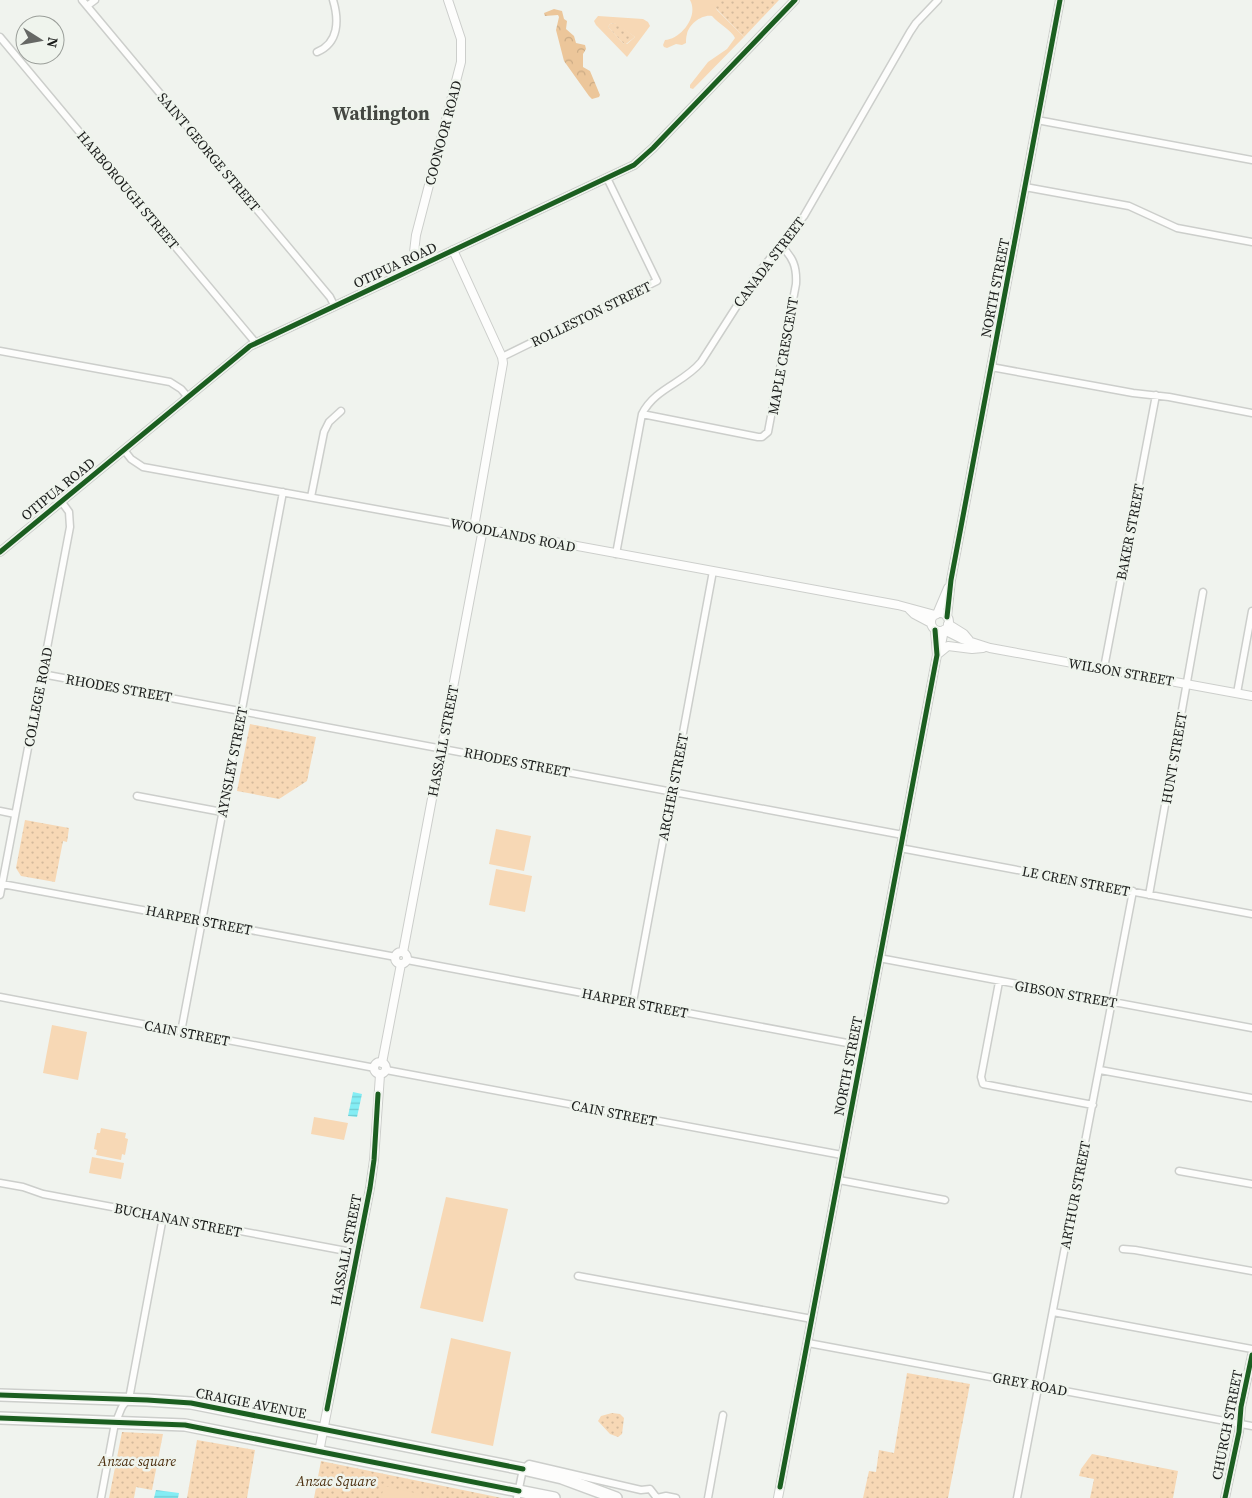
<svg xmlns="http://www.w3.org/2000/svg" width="1252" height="1498" viewBox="0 0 1252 1498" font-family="'Source Serif 4',serif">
<defs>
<pattern id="grass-dots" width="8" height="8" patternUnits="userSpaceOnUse" patternTransform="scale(1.25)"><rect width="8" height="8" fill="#f7d8b5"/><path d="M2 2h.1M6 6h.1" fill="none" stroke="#d3b99b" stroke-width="1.8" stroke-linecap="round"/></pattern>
<pattern id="forest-crowns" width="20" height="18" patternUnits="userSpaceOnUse" patternTransform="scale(1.25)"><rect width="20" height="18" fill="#ecc69a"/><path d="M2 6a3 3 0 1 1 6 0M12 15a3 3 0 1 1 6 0" fill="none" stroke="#caaa84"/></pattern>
<pattern id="water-rules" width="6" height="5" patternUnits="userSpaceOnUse" patternTransform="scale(1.25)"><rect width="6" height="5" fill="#84edf4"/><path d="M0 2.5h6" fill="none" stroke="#71cbd1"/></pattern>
</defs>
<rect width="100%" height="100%" fill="#f0f3ee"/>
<!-- grass -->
<path fill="url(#grass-dots)" d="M708 0H779L744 37Z
M614 23 618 24 635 37 626 44H624L608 27 610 24Z
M250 724 316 737 307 781 279 799 237 791Z
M25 820 69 828 67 842 63 841 55 882 21 876 16 868Z
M907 1373 970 1384 948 1498H863L869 1471 876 1472 879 1450 894 1453Z
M612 1413 620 1414 624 1418 622 1434 618 1437 610 1434 598 1421 601 1416Z
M122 1432 163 1434 152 1490 136 1487 134 1498H109Z
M197 1440 255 1450 247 1498H187Z
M1092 1454 1178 1471 1173 1498H1090L1094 1479 1079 1476 1081 1469Z
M321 1461 502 1498H314Z"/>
<!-- forest -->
<path fill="url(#forest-crowns)" d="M554 9 562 11 564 19 567 21 566 29 574 36 576 43 585 45 586 49 583 54V67L590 71 600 95 599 97 592 99 589 96 564 61 556 30 559 17 558 15 545 16 544 13Z"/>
<!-- garden -->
<path fill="#f7d8b5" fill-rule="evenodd" d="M690 0H718L715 6 717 10 744 37 693 89 690 88V85L708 62 727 49 735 38C732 31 718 23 712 16 702 14 689 24 687 34 686 37 686 40 686 43L682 45 676 44 667 48 664 47 663 45 665 40C681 39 699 16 690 0Z
M598 16 643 19 648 22 650 26 627 57 596 25 594 21ZM614 23 618 25 635 37 627 44H624L608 27 610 24Z
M496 829 531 836 524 871 489 864Z
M496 869 532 876 525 912 489 905Z
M52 1025 87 1032 78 1080 43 1073Z
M314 1117 348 1123 344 1140 311 1134Z
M101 1128 126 1133 125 1138 128 1139 125 1155 122 1154 121 1160 96 1155 97 1150 94 1149 97 1133H100Z
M92 1157 124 1163 121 1179 89 1173Z
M446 1197 508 1209 483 1322 420 1308Z
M451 1338 511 1352 493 1446 431 1433Z
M384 1486 438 1498H381Z"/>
<!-- water -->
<path fill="url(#water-rules)" d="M353 1092 362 1094 357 1117 348 1116Z
M156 1490 179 1493 178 1498H154Z"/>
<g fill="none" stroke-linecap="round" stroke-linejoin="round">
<defs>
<path id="minor" d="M82 0 330 297 334 305
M87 6 95 0
M0 37 255 342
M317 52C339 43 339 20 333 0
M1037 120 1252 160
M1025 187 1129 206 1177 228 1252 242
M0 351 170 382 181 389 187 396
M502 357 657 281 607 178
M991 367 1133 393 1169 397 1252 413
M642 414 758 437H762L768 432 796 284C797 267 793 257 781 246
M124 450 131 459 143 467 474 527
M311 497 324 432 329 422 341 411
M616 554 642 414C655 388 684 383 701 362L756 276 804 216 910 32 916 23 938 0
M1104 668 1156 395
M42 674 903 835
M1237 693 1252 611
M137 796 222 812
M0 811 15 814
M900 848 1252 914
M2 884 396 957
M0 895 70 527 69 512 61 501
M1149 895 1203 592
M879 958 1252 1028
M407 960 863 1046
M999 982 981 1077 983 1084 1093 1105
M0 997 375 1068
M633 1002 713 571
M181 1032 283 492
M386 1070 842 1155
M1100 1070 1252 1098
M1179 1171 1252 1184
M839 1180 945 1200
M0 1183 23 1187 43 1194 357 1253
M1123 1249 1135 1250 1252 1271
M578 1276 812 1319
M1053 1312 1252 1349
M808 1343 1252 1426
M101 1498 115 1423C121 1413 119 1407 129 1399L163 1217
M517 1498 523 1469 529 1464 641 1490 650 1489 657 1498
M657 1498 666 1496 676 1498
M708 1498 723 1415
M1017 1498 1133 891"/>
<path id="tertiary" d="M453 250 502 357 503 363 474 527 898 605 935 615
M420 265 414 252 416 235 461 62V39L448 0
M0 552 250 346 634 165 653 148 795 0
M909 609 914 614 931 623
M931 622a9 9 0 1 1 18 0a9 9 0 1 1-18 0Z
M937 614 948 588
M947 617 951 580 1060 0
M948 624 964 634 969 640
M944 630 962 639 990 648 1252 696
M937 650 941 645 944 630
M937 655 948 646 972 649 983 648
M403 952 483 529
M395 958a6 6 0 1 1 12 0a6 6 0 1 1-12 0Z
M374 1068a6 6 0 1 1 12 0a6 6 0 1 1-12 0Z
M382 1063 401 964
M319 1452 370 1188 374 1160 380 1075
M778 1498 937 655 935 630
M1225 1498 1239 1432 1241 1407 1252 1355"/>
<path id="trunk" d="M0 1395 147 1400 191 1403 523 1469 562 1478 616 1498
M0 1418 185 1425 554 1498"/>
</defs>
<!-- minor casing -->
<use href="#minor" stroke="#cccecb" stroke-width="9"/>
<!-- tertiary casing -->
<use href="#tertiary" stroke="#cccecb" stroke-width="10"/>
<!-- trunk casing -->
<use href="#trunk" stroke="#cccecb" stroke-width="14"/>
<!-- minor -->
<use href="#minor" stroke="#fdfdfc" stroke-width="6"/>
<!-- tertiary -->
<use href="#tertiary" stroke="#fdfdfc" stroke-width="8"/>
<!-- trunk -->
<use href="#trunk" stroke="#fdfdfc" stroke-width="11"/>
<defs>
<path id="cycleway" d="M0 552 250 346 634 165 653 148 795 0
M947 617 951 580 1060 0
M0 1395 147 1400 191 1403 523 1469
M327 1409 370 1188 374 1160 378 1094
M0 1418 185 1425 519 1491
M780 1487 937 655 935 630
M1225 1498 1239 1432 1241 1407 1252 1355"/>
</defs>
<!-- cycleway casing -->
<use href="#cycleway" stroke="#eff4ed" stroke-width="8"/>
<!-- cycleway -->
<use href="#cycleway" stroke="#1b5e20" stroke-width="5"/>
</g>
<g text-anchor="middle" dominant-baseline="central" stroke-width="5" stroke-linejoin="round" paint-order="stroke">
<!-- street labels -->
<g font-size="14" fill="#1b1d1b" stroke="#eff4ed">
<text transform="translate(443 133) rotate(-75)">COONOOR ROAD</text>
<text transform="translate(209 152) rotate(50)">SAINT GEORGE STREET</text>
<text transform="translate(128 190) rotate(50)">HARBOROUGH STREET</text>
<text transform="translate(769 262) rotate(-53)">CANADA STREET</text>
<text transform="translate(395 265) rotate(-25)">OTIPUA ROAD</text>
<text transform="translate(995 288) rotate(-79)">NORTH STREET</text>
<text transform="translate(591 314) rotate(-26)">ROLLESTON STREET</text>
<text transform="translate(783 356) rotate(-80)">MAPLE CRESCENT</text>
<text transform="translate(58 489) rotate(-39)">OTIPUA ROAD</text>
<text transform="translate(1130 532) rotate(-79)">BAKER STREET</text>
<text transform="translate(513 535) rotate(11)">WOODLANDS ROAD</text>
<text transform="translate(1121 672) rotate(10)">WILSON STREET</text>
<text transform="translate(119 688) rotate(10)">RHODES STREET</text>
<text transform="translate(38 697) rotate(-79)">COLLEGE ROAD</text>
<text transform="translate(443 741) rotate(-79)">HASSALL STREET</text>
<text transform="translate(1174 758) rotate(-80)">HUNT STREET</text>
<text transform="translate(232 762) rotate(-79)">AYNSLEY STREET</text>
<text transform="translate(517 762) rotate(11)">RHODES STREET</text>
<text transform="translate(673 787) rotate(-79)">ARCHER STREET</text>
<text transform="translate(1076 881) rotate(11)">LE CREN STREET</text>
<text transform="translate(199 920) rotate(11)">HARPER STREET</text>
<text transform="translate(1066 994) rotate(10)">GIBSON STREET</text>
<text transform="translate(635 1003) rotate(11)">HARPER STREET</text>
<text transform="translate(187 1033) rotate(11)">CAIN STREET</text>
<text transform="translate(848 1066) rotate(-79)">NORTH STREET</text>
<text transform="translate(614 1113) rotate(11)">CAIN STREET</text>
<text transform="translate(1075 1195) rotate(-79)">ARTHUR STREET</text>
<text transform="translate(178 1220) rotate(11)">BUCHANAN STREET</text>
<text transform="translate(346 1250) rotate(-79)">HASSALL STREET</text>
<text transform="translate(1030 1384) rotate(11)">GREY ROAD</text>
<text transform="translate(251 1403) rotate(11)">CRAIGIE AVENUE</text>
<text transform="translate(1227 1425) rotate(-79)">CHURCH STREET</text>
</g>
<!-- park labels -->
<g font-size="14" font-style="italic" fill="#4b2e0e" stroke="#eff4ed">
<text x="137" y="1461">Anzac square</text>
<text x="336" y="1481">Anzac Square</text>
</g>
<!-- district labels -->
<g font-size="19" font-weight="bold" fill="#444742" stroke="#eff4ed">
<text x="381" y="113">Watlington</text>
</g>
</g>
<!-- north arrow -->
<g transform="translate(40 40) rotate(101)"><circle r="24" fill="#eff4ed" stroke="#9a9e99"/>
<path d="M0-4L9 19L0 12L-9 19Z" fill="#666865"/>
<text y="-8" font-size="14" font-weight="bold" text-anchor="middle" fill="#1b1d1b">N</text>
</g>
</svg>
